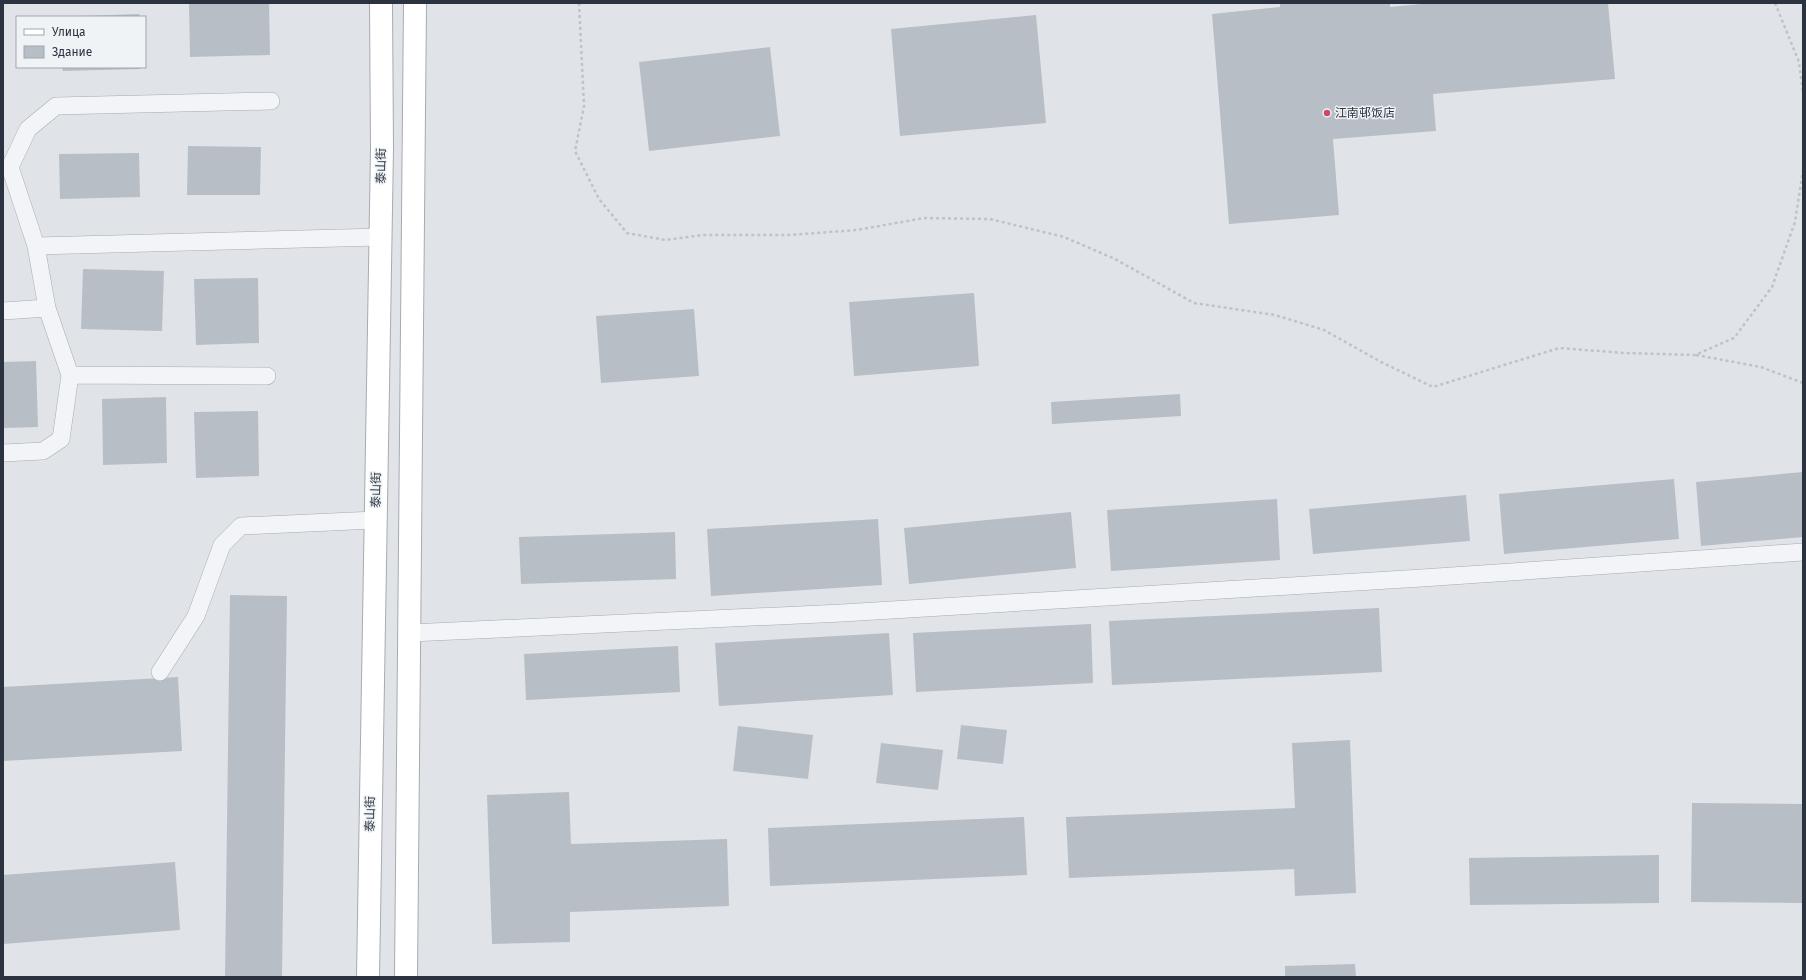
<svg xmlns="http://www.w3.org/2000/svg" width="1806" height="980" viewBox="0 0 1806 980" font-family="'Fira Sans','Noto Sans SC',sans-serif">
<rect width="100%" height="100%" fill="#e0e4e8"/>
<!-- building -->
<path fill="#b8bec5" d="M269 3 270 55 190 57 189 4Z
M1280 3H1390V7L1431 3H1608L1615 79 1433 94 1436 131 1333 139 1339 215 1229 224 1212 14 1280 7Z
M139 14 140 17H81V16Z
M1036 15 1046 123 900 136 891 29Z
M770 47 780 136 649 151 639 62Z
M62 67H140V69L63 71Z
M188 146 261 147 260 195H187Z
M139 153 140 197 60 199 59 154Z
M83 269 164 271 162 331 81 329Z
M258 278 259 343 196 345 194 279Z
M974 293 979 366 854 376 849 302Z
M694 309 699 376 601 383 596 316Z
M36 361 38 427 3 428V362Z
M1180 394 1181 416 1052 424 1051 402Z
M166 397 167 463 103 465 102 399Z
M258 411 259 476 196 478 194 412Z
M1803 472V537L1701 546 1696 482Z
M1674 479 1679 539 1504 554 1499 494Z
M1466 495 1470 541 1313 554 1309 509Z
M1277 499 1280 560 1111 571 1107 510Z
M1071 512 1076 568 909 584 904 528Z
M878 519 882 585 711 596 707 529Z
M675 532 676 579 521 584 519 537Z
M230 595 287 596 282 977H225Z
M1379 608 1382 672 1112 685 1109 621Z
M1091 624 1093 683 916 692 913 633Z
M889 633 893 695 719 706 715 643Z
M678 646 680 692 526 700 524 654Z
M178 677 182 751 3 761V687Z
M961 725 1007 730 1003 764 957 759Z
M738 726 813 735 808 779 733 771Z
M1350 740 1356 893 1295 896 1294 869 1069 878 1066 817 1295 808 1292 743Z
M881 743 943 750 938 790 876 783Z
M569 792 571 844 727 839 729 906 570 912V942L492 944 487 795Z
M1692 803 1803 804V903L1691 902Z
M1024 817 1027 875 770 886 768 828Z
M1659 855V903L1470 905 1469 858Z
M175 862 180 930 3 944V875Z
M1355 964 1356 977H1285V966Z"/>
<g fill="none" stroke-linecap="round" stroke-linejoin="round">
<defs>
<path id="service" d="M36 246 380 237
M3 311 47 308
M70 375 267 376
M3 453 43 451 61 439 70 375 47 308 36 246 10 167 28 129 56 106 271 101
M410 633 842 613 1422 578 1803 552
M160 672 196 616 222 545 241 526 375 520"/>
<path id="secondary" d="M368 977 382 149 381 3
M406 977 415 3"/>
</defs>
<!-- service casing -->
<use href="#service" stroke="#a6abb2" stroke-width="18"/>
<!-- secondary casing -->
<use href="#secondary" stroke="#a6abb2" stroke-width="24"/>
<!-- path -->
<path stroke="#bfc2c7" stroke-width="2.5" stroke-dasharray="3 3" stroke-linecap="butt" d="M579 3 584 106 575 151 599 199 627 233 665 240 703 235H790L857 230 924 218 990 219 1064 237 1115 259 1194 303 1275 315 1324 330 1381 362 1433 387 1559 348 1625 353 1695 355 1734 338 1772 287 1795 222 1803 170
M1775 3 1799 62 1803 93
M1696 355 1761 367 1803 383"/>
<!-- service -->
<use href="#service" stroke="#f3f4f7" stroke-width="17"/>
<!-- secondary -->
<use href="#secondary" stroke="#fff" stroke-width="22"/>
</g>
<!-- markers -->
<circle fill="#c64c69" stroke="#f0f3f6" stroke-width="1.5" cx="1327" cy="113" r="4"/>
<g text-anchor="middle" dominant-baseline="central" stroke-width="3" stroke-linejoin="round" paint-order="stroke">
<!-- poi labels -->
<g font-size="12" fill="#2a333f" stroke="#f0f3f6" text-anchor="start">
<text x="1335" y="113">江南邨饭店</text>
</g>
<!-- street labels -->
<g font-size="12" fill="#2a333f" stroke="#f0f3f6">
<text transform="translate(381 166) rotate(-89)">泰山街</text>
<text transform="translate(376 490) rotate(-89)">泰山街</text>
<text transform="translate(370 814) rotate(-89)">泰山街</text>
</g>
</g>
<!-- border -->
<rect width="1806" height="980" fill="none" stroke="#2a333f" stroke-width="8"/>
<!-- legend -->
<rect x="16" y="16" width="130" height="52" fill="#f0f3f6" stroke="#a1a6ad"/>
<rect x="24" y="29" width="20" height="6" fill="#ffffff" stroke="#a1a6ad"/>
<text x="52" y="36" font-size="12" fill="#2a333f">Улица</text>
<rect x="24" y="46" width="20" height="12" fill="#b8bec5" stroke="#a1a6ad"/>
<text x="52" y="56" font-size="12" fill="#2a333f">Здание</text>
</svg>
